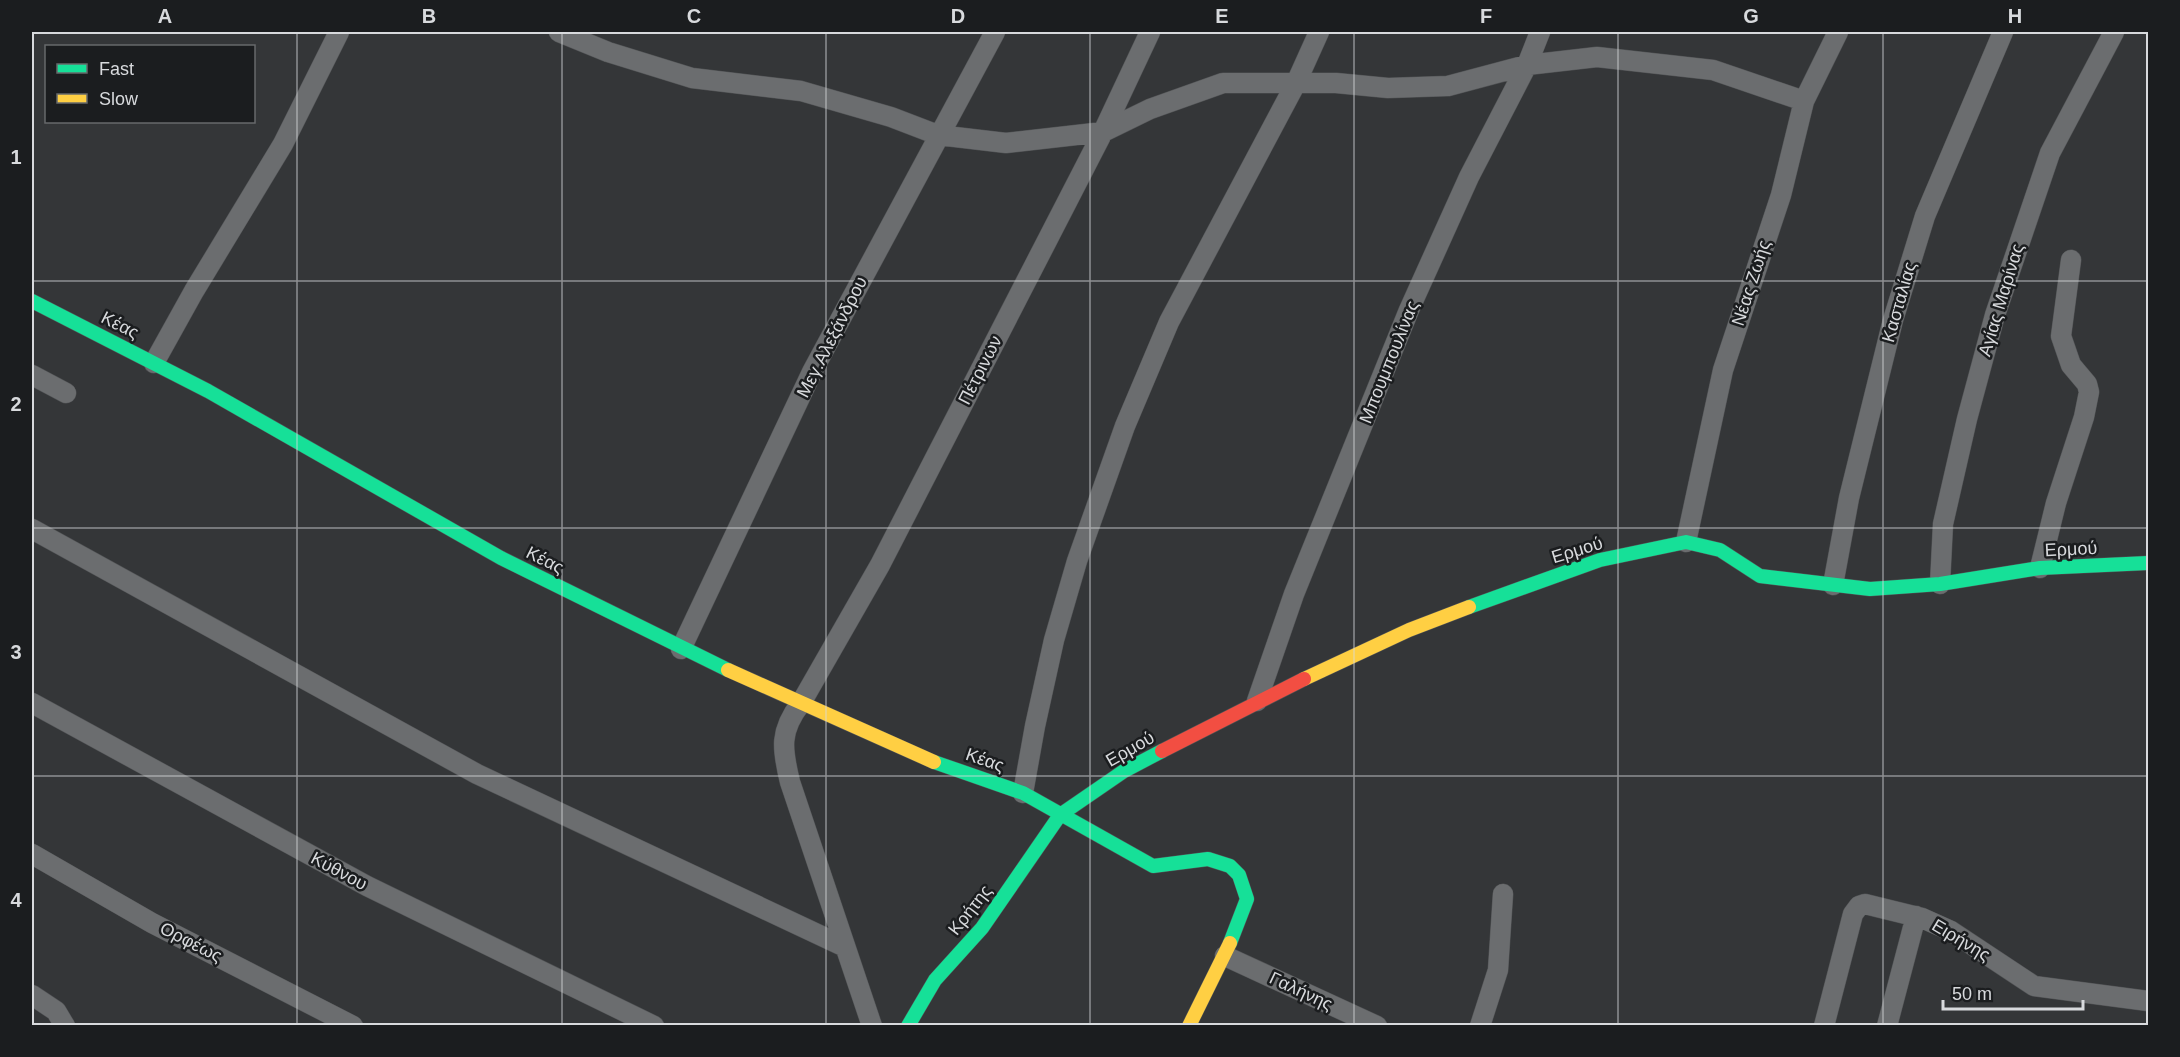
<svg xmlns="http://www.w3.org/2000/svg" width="2180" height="1057" viewBox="0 0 2180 1057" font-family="Helvetica,sans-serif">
<rect width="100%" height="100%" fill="#343638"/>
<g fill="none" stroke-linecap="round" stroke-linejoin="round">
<defs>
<path id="street" d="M559 32 608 52 692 78 801 91 891 117 938 135 1006 143 1103 132 1150 109 1223 83H1336L1388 88 1448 86 1527 65 1597 57 1713 70 1804 101
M154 363 194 291 283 144 339 32
M32 375 66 393
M32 529 477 774 845 947
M1686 542 1723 370 1781 195 1804 101 1838 32
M2040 568 2056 503 2084 417 2089 392 2087 384 2071 365 2061 336 2071 260
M1940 584 1943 524 1967 419 1995 315 2050 153 2114 32
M1833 585 1849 498 1893 320 1925 216 2003 32
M681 649 812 372 995 32
M1257 701 1294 594 1409 310 1469 177 1527 65 1540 32
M32 703 367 886 654 1026
M1023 793 1035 726 1054 640 1077 561 1125 426 1169 322 1296 83 1319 32
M32 854 152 923 353 1026
M1225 956 1377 1026
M32 995 56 1011 65 1026
M872 1026 790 782C782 749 779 731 801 703L880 565 1103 132 1150 32
M1480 1026 1498 970 1503 894
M1824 1026 1853 914 1859 906 1865 904 1922 918 1951 931 2034 986 2148 1001
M1887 1026 1916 916"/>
<path id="fast" d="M32 301 208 391 501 558 728 670
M1469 607 1600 560 1686 542 1720 550 1760 576 1870 589 1940 584 2040 568 2148 563
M934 762 1023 793 1153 866 1208 859 1230 866 1239 875 1247 899 1230 943
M908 1026 935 980 982 928 1060 815 1124 771 1162 751"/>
<path id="slow" d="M728 670 934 762
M1304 679 1409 630 1469 607
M1189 1026 1230 943"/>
<path id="jam" d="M1162 751 1304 679"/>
</defs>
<!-- street casing -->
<use href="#street" stroke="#515355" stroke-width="21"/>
<!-- fast casing -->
<use href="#fast" stroke="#515355" stroke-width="15"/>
<!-- slow casing -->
<use href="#slow" stroke="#515355" stroke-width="15"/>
<!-- jam casing -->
<use href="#jam" stroke="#515355" stroke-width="15"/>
<!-- street -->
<use href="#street" stroke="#6b6d6f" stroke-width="20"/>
<!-- fast -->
<use href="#fast" stroke="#16e098" stroke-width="14"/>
<!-- slow -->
<use href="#slow" stroke="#ffcf43" stroke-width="14"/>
<!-- jam -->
<use href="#jam" stroke="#f24e42" stroke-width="14"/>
</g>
<!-- grid -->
<path fill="none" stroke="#d8dadd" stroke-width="1.5" stroke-opacity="0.55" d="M297 32V1026M562 32V1026M826 32V1026M1090 32V1026M1354 32V1026M1618 32V1026M1883 32V1026M32 281H2148M32 528H2148M32 776H2148"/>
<g text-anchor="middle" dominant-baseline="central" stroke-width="5" stroke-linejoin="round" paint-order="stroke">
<!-- street labels -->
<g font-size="18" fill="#d8dadd" stroke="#1b1d1f">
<text transform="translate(1751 283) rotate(-72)">Νέας Ζωής</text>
<text transform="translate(2001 300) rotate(-73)">Αγίας Μαρίνας</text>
<text transform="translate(1899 302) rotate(-74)">Κασταλίας</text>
<text transform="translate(120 325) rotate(27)">Κέας</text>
<text transform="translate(832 337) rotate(-63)">Μεγ.Αλεξάνδρου</text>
<text transform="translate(1389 362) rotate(-68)">Μπουμπουλίνας</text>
<text transform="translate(980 370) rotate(-63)">Πέτρινων</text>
<text transform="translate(2071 549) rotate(-3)">Ερμού</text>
<text transform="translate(1577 550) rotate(-17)">Ερμού</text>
<text transform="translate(545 560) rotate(27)">Κέας</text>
<text transform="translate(1130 749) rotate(-30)">Ερμού</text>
<text transform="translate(985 760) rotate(19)">Κέας</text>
<text transform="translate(339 871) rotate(28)">Κύθνου</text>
<text transform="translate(970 910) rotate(-52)">Κρήτης</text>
<text transform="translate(1961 940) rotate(31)">Ειρήνης</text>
<text transform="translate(191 942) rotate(27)">Ορφέως</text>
<text transform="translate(1301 991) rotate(25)">Γαλήνης</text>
</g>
</g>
<!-- border -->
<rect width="2180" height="1057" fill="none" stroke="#1b1d1f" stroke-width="66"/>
<!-- legend -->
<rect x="45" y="45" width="210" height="78" fill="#1b1d1f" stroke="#67696b" stroke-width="1.5"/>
<rect x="57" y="64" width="30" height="9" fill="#16e098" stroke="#67696b" stroke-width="1.5"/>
<text x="99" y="75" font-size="18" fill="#d8dadd">Fast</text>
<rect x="57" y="94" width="30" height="9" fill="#ffcf43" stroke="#67696b" stroke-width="1.5"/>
<text x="99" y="105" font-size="18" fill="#d8dadd">Slow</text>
<!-- scale -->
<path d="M1943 1000v9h140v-9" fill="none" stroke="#d8dadd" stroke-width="3"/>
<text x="1952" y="1000" font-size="18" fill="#d8dadd" stroke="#1b1d1f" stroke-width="4.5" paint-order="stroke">50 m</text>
<rect x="33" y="33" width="2114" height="991" fill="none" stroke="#d8dadd" stroke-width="2"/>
<g font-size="20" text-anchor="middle" font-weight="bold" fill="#d8dadd">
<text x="165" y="23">A</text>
<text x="429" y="23">B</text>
<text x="694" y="23">C</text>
<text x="958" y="23">D</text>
<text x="1222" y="23">E</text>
<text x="1486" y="23">F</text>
<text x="1751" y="23">G</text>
<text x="2015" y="23">H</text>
<text x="16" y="164">1</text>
<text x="16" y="411">2</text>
<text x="16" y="659">3</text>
<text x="16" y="907">4</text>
</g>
</svg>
